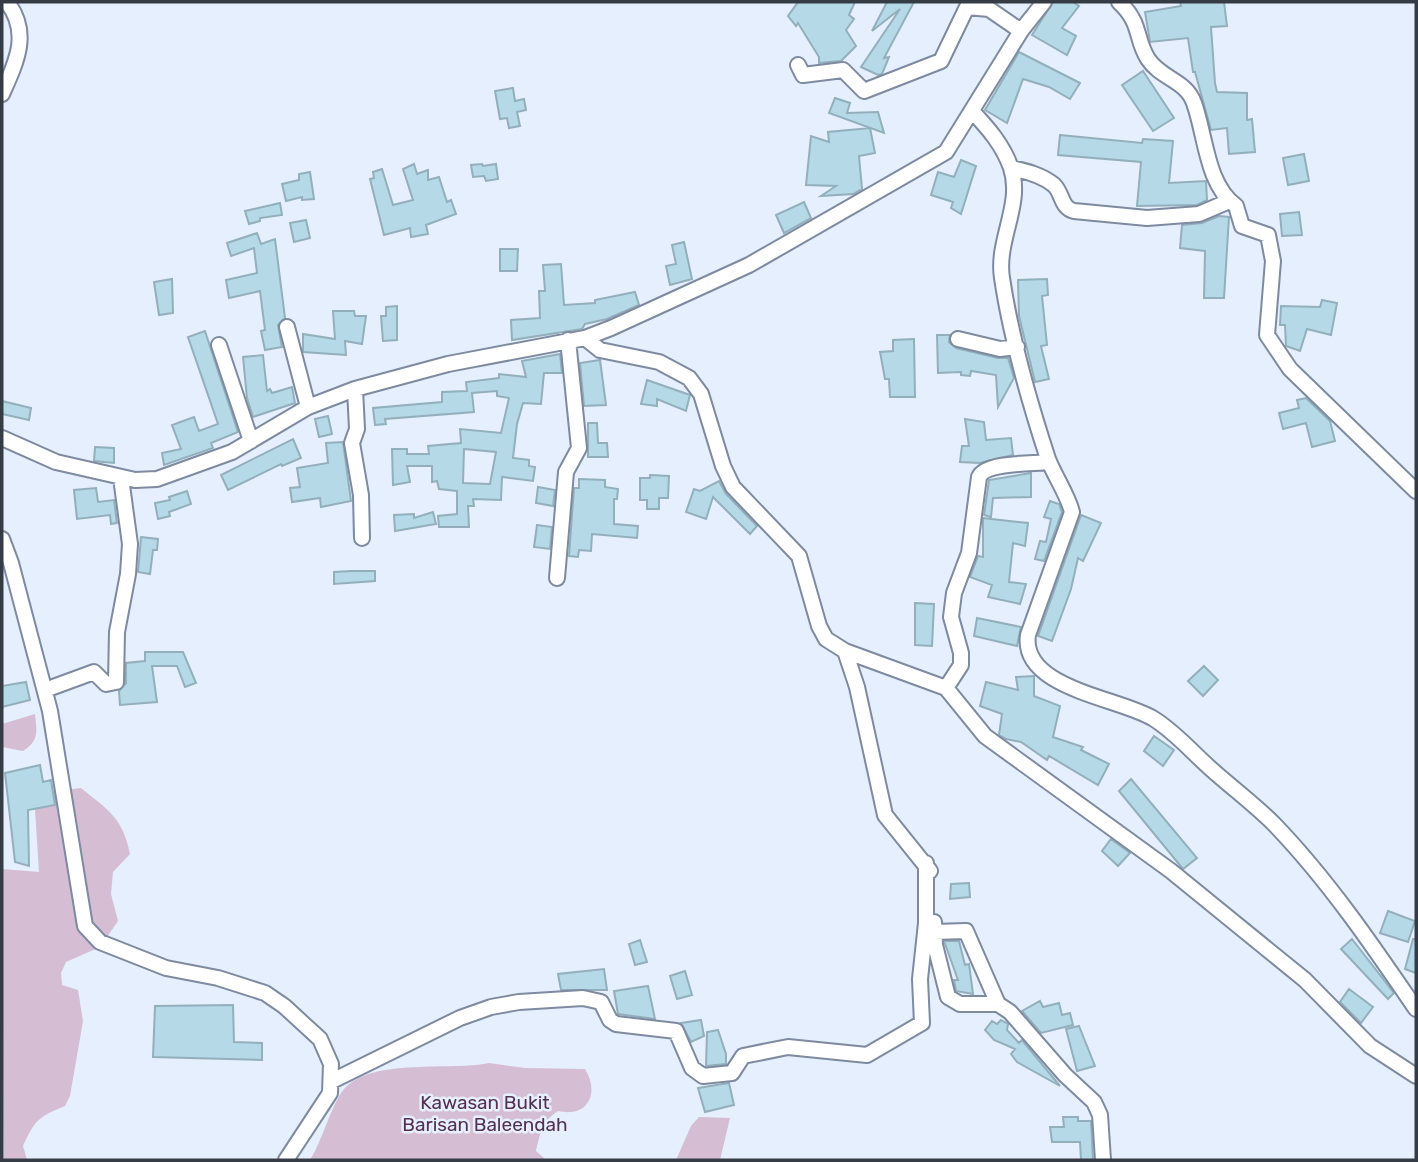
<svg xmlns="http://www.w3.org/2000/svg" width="1418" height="1162" viewBox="0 0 1418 1162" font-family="Rubik,sans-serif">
<rect width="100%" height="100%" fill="#e6effd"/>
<!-- green -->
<path fill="#d5bdd3" d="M35 714C37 732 39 741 23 751L2 747V724Z
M81 788C108 810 123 818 130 854L113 872 111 894 118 921 100 947 66 962 61 973 62 985 78 990 83 1021 70 1096 65 1106C38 1117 35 1120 23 1146L27 1160H4L2 869 39 872 34 794Z
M489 1063 525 1068 585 1069C600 1093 588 1118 558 1111 542 1121 540 1134 536 1151L546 1160H310C322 1142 333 1099 346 1087 375 1058 451 1071 489 1063Z
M699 1117 730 1118 720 1160H676L691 1126Z"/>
<!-- building -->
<path fill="#b6d9e7" stroke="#92afbb" stroke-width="2" fill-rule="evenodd" d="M798 2H855L849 15 854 19 846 30 856 46 841 61 819 63V57L798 23 796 26 788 16Z
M887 2H914L884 58 889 57 882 74 878 75 861 67 900 9 872 31Z
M1053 2H1073L1079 6 1062 28 1076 36 1067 55 1032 35Z
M1180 2H1224L1227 26 1211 27 1215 83 1217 92 1247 93V120L1252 119 1255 152 1229 154 1227 128 1211 130 1195 72H1193L1188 38 1150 42 1145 12 1181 6Z
M1019 52 1080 83 1070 99 1049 87 1023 79 1007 123 985 110Z
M1143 71 1174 118 1153 131 1122 85Z
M513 88 515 101 524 99 526 110 517 112 520 126 509 128 507 118 500 119 495 91Z
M835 98 850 103 847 113 878 112 884 133 829 113Z
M870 128 875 153 859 156 862 189 853 194 821 196 836 186 806 185 811 136 829 142 828 132Z
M1060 135 1142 143 1143 139 1173 141 1169 183 1206 181 1207 200 1197 205 1137 206 1141 162 1058 155Z
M1304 154 1309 181 1288 185 1283 158Z
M961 160 976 166 961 214 951 208 953 202 931 195 938 172 954 177Z
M414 164 417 174 428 170V180L439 177 447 202 451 200 456 214 426 225 428 234 411 237 410 228 384 235 370 179 374 178 373 172 382 169 393 205 413 200 403 169Z
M482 164 483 166 496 164 498 179 486 181 484 176 473 177 471 165Z
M310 172 314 199 302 200V197L286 201 282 184 299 180V174Z
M804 202 811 218 784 233 776 215Z
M280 203 282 215 260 218V221L249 224 245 211Z
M1299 212 1302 235 1282 236 1280 214Z
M1219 216 1229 217 1224 298H1204L1205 251 1180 248 1182 225 1202 223Z
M306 220 310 238 294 242 290 223Z
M257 233 261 244 275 239 285 318 278 325 282 347 265 350 261 331 265 330 260 291 229 298 226 280 257 273 254 248 231 256 227 243Z
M684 242 692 279 670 285 666 266 676 264 672 245Z
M500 249H518L517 271H500Z
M561 264 564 305 595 303V300L635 292 639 305 607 319 585 324 582 329 512 340 511 320 540 318 539 291H545L543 265Z
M172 279 173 313 159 315 154 282Z
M1047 279 1048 295 1042 296 1047 345 1041 346 1049 379 1035 382 1019 316 1018 280Z
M1322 300 1337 303 1331 335 1307 329 1300 351 1286 346 1285 325H1280L1281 306 1320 307Z
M397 306V340L383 341 381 316H386V307Z
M333 311H354L355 316H366L362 344 345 341 346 355 303 352V334L335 339Z
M205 331 238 432 211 443 213 448 164 465 162 453 181 449 172 425 194 417 199 431 218 424 188 337Z
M937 335H950L949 342 956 348 998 358H1008L1014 378 998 407 996 375 971 371 970 376 961 375V372L938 373Z
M914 339 915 397H890L889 379H885L880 352 893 351V340Z
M560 354 562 373H544L541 404 523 403 517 424 513 458 529 460V466L535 467 533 481 502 477 501 500 473 499 474 506H468L469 527H439L438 516 457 514V491L439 489 437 481 432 482V466H407L410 482 393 485 392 449H407V454H429L428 446 461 443 460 429 501 433 509 398 497 396V391L472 393 474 412 385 419 386 424 375 425 373 408 442 402V392L467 391 466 382 499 378V374L526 377 522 361ZM464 449 496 452 490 484 463 483Z
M263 355 267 391 270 389 272 393 292 387 295 403 253 417 247 398 243 357Z
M600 360 606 405 584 406 580 363Z
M647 380 690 395 686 411 657 399V406L641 404Z
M1306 398 1330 421 1335 441 1312 447 1306 423 1283 429 1279 413 1299 408 1297 400Z
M2 401 31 408 29 420 2 414Z
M328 416 332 434 319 437 315 419Z
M965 419 984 422 986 440 1011 438 1013 455 980 463 960 462 962 446H969Z
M588 423H597L598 443H607L608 457H588Z
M293 439 301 458 282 466 281 464 228 490 221 475Z
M343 442 351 501 321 507 320 498 292 502 290 488 300 487 297 468 328 463 326 443Z
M95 447 114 448V463L94 461Z
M1031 473V497L993 498 991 517 984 515 989 480Z
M650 475 669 476 668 498H659V509H647V500H640V478H650Z
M579 479 605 480V487L618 489 617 499H614V524L638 526 637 538 592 534 591 551 579 550 578 557 569 556 574 488H579Z
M719 481 726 494 757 526 750 534 713 497 706 519 686 512 694 489 700 491Z
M538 487 555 490 553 506 536 503Z
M96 488 98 502 114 500 117 523 111 524 110 515 77 519 74 490Z
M187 491 191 504 169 512 170 516 158 519 155 503 170 500 169 497Z
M1050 501 1059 504 1062 512 1044 561 1035 559 1040 541 1046 542 1051 519 1044 517Z
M433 512 436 524 395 531 394 515 414 514V518Z
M1081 515 1101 523 1083 561 1078 558 1071 589 1052 641 1038 636Z
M983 518 1028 523 1025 546 1013 543 1009 582 1026 584 1020 604 988 597 992 585 970 577 978 556 983 557Z
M537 525 552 527 550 549 534 547Z
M141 537 158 539 157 550H153L150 574 138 572Z
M351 571H375V581L334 584V572Z
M915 603 934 604 932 646 915 645Z
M977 618 1021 627 1017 646 974 636Z
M145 652H183L196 683 185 687 177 666H152L157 702 120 705 119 691 126 683V663L145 661Z
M1204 666 1218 680 1203 696 1188 681Z
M1034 676V696L1060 706 1053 737 1083 747 1081 750 1109 764 1098 785 1049 756 1047 760 1021 742 1006 739 999 735 1002 714 980 706 986 682 1018 690 1016 677Z
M26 682 30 700 2 707V686Z
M1154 736 1174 750 1163 766 1144 751Z
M40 765 43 782 51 780 55 805 28 810 29 866 15 862 5 773Z
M1131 779 1197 858 1183 869 1119 791Z
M1111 839 1130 853 1118 866 1102 851Z
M969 883 970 897 950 899 951 884Z
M1388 911 1415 921 1408 942 1380 933Z
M1352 939 1394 993 1388 999 1341 949Z
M1413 939H1416V973L1405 969Z
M640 940 647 962 635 965 629 944Z
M944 941H959L965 965 969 964 973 994 956 991 954 980H958Z
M604 969 607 990H561L558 974Z
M685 971 692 995 677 999 670 976Z
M648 986 655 1019 618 1014 614 991Z
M1349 989 1373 1007 1361 1023 1340 1002Z
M1040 1001 1043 1007 1059 1003 1062 1015 1070 1013 1073 1025 1041 1033 1022 1011Z
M233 1005 234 1042 262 1043V1060L153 1057 155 1006Z
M701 1020 704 1036 691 1042 681 1023Z
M1001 1020 1008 1024 1007 1030 1019 1043 1022 1040 1060 1086 1017 1062 1011 1054 1015 1049 994 1040 985 1030 992 1021 997 1024Z
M1079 1026 1095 1066 1077 1071 1066 1029Z
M718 1030 726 1054V1064L706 1066 707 1032Z
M729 1083 734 1105 705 1112 698 1088Z
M1063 1117H1078V1121H1091L1093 1160H1081L1080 1142H1052L1050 1127H1064Z"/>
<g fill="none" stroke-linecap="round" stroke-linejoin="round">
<defs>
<path id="minor" d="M1119 2C1142 23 1135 39 1148 59 1161 79 1186 80 1194 103 1206 136 1206 184 1236 206L1242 226 1268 235 1273 261 1267 335 1290 369 1416 491
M798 65 803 75 843 70 864 91 941 61 967 7 989 9 1021 31
M2 94C16 63 31 33 7 2
M972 111C988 128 1003 145 1011 168 1023 205 996 240 1002 278 1011 338 1029 401 1048 459 1055 477 1067 493 1072 512L1028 635C1020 689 1121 698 1154 719 1175 732 1192 752 1210 768 1231 787 1254 804 1274 824 1328 880 1373 946 1416 1009
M1011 168C1026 171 1042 175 1054 185 1063 194 1061 208 1074 211L1147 218 1199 214 1227 202
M287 327 308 407
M585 338 600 350 659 362 689 378 701 394 723 466 733 487 799 556 819 626 826 639 845 651 946 688 985 736 1171 871 1305 980 1370 1046 1416 1076
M958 339 1000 349 1017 347
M219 345 251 441
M355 389 357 429 352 443 361 495 362 538
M2 438 56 462 135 480 157 479 232 452 308 407 355 389 448 364 585 338 611 328 749 265 946 152 1021 31 1044 2
M2 539 11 563 50 711 85 926 100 942 166 968 218 978 265 993 284 1006 320 1039 331 1064 330 1093 286 1160
M557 578 566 472 579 448 568 340
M845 651 857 687 885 815 930 871
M946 688 961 665V653L951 617 954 593 969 553 979 477C986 462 1032 464 1049 462
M45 690 94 672 106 684 116 682 117 632 128 574 130 544 121 478
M934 922 935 945 948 997 960 1004H998L1010 1012 1065 1075 1094 1102 1100 1115 1103 1160
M934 932 966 931 998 1004
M332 1081 460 1018 491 1007 519 1002 583 998 601 1002 610 1020 616 1024 676 1031 692 1068 703 1076 732 1073 743 1056 788 1047 867 1055 922 1023 920 979 926 923V863"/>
</defs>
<!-- minor casing -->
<use href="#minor" stroke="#7d8a9f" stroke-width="18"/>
<!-- minor -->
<use href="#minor" stroke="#fff" stroke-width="14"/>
</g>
<g text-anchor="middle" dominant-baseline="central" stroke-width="5" stroke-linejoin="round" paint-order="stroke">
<!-- park labels -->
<g font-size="19" fill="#543152" stroke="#e6effd">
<text x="485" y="1102">Kawasan Bukit<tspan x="485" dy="22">Barisan Baleendah</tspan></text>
</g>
</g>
<!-- border -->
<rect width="1418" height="1162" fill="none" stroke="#363c45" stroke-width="7"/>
</svg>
